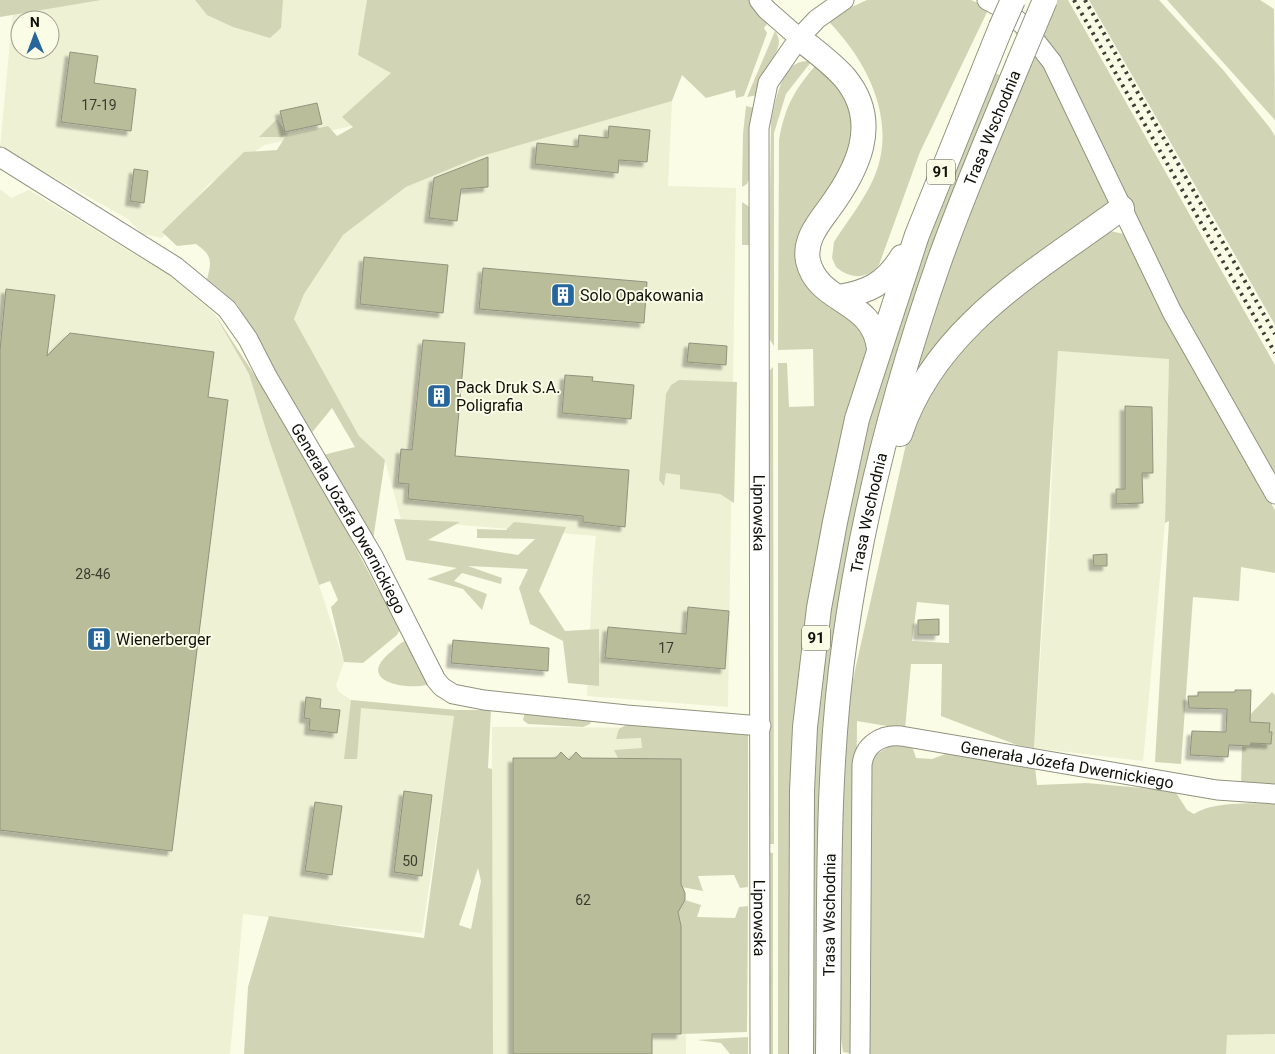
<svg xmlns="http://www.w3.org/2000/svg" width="1275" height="1054" viewBox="0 0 1275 1054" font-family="Roboto,sans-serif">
<defs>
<filter id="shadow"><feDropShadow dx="-4.5" dy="4.5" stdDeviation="1" flood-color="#0004"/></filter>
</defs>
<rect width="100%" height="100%" fill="#fafce6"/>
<!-- built -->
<path fill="#eef1d4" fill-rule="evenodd" d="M14 0H527L573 78 264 145 208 185 162 238 142 234 128 219 0 147ZM20 20H50V50H20Z
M672 101 668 186 736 188 728 707 587 696 593 567 596 536 401 520 385 460 359 436 294 319 304 294 343 235 406 187 479 157Z
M0 189 11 198 29 190 169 275 214 313 249 374 269 440 319 585 344 662 336 685 339 692 351 700 456 710 422 933 327 924 243 914 230 1054H0Z
M1057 351 1169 358 1165 523 1143 761 1034 748 1050 522Z
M492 727 684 728 686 1054H491Z
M1275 965V1054H1209Z"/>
<!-- green -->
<path fill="#d2d5b5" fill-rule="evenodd" d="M0 0H101L0 17Z
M195 0H283L281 28 270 38 233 27 207 15Z
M367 0H750L768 23 764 28 767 33 744 96 736 98 735 90 706 98 682 75 672 101 479 157 406 187 343 235 304 294 294 319 359 436 385 460 373 540 323 455 355 447 332 408 310 435 237 304 207 279C212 261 212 255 196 244L177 246 162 232 244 152 277 150 285 137H259L277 119 288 135 328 126 337 136 353 127 342 117 391 73 358 55Z
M867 0H971L989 8 920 152 879 265C867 280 850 279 836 267L832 258 834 242C846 223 861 204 871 184 900 127 870 64 829 22L843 11Z
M1057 0H1068L1275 365V478L1180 312 1065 65 1042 33Z
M1089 0H1159L1224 71 1270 128 1275 136V325Z
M1167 0H1260L1274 9 1275 120Z
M775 31C785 45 773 56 767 68 763 76 761 87 758 95L747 97Z
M1036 51 1109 195 1108 205 992 294 903 407 929 322 960 237Z
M807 61 811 62 786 94 774 133V346L768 337 771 121C776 101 781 61 807 61Z
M816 65C845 89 863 121 849 159 845 171 833 183 826 194 815 209 802 225 797 243 786 283 825 304 855 316L869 349 795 755 790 860 789 1054H778V363H787L789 407 814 406 813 349 778 350 779 140C785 107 794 90 816 65Z
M993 72 1004 77 869 468 820 1054H809C810 856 809 658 858 465 874 398 893 330 917 266 941 201 968 137 993 72Z
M746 106 754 108 750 177 747 184 742 187 743 134Z
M742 202 751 208 754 245H742Z
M1110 231 1124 234 1129 238 1172 328 1275 510V573L1241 567 1239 601 1193 597 1181 764 1155 762 1169 521 1165 523 1169 359 1058 351 1034 748 1017 745 941 716 942 664H911L905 729 857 721 854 1054 843 1052 837 1008 844 719 906 444 940 369 980 325 1103 232ZM917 602 949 605V643L912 641Z
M214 313 305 452 378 590 399 611 401 628 397 635 363 663 344 662 331 607 338 600 330 581 319 585 269 440 249 374Z
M773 367 774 844H769L768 372Z
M679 380 737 382 734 503 720 494 680 489V475L666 473 664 486 659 480 666 394 671 385Z
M394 519 460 522 428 540 518 555 535 539 477 538V529L506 530 514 522 566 527 539 591 565 631 599 629V686L568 683 563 641 530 624 519 588 528 569 468 566 502 578 501 584 462 573 454 581 487 594 482 610 463 589 427 579 457 568 406 560Z
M408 640 428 683 427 685C401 690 355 680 392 651 397 646 401 642 408 640Z
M1272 692 1275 695V787L1241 786 1242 746H1250L1251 743 1271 744 1272 732H1269L1270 723 1257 722 1256 726 1245 720Z
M351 700 456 710H491L488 768 492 769 493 1054H244L248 987 269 916 424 938 454 716 361 708 357 759H344ZM478 868 481 881 471 929 459 925Z
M525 712 592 718 590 724 583 727 528 724 523 720Z
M631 722 748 733V887L740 888 734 875 698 876 703 891 682 887 678 882 681 870V759L618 758 614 750 642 748 641 738 616 739 619 729Z
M892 744 912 746 916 758 932 759 951 752 1035 767 1037 785 1087 783 1175 791 1187 810 1194 814C1214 801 1252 804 1275 803V1034L1227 1035 1226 1054H867L871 761 877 754Z
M768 852 773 853V1054H767Z
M685 900 701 905 697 917 735 918 739 907 748 906 747 1032 681 1034V926L678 912Z
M748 1037V1054H730L721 1043 697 1040Z"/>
<!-- building -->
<path fill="#babd99" stroke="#91937e" filter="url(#shadow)" d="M70 52 98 56 94 83 136 89 131 131 61 122Z
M317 103 322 124 285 132 280 111Z
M609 126 650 130 647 162 619 160 618 173 535 164 537 143 578 147 579 135 608 138Z
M488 157V187L461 189 457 221 429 218 434 178Z
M134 169 148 171 144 203 130 201Z
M364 257 448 265 443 313 360 304Z
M483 268 647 282 644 323 479 309Z
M6 289 55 295 47 356 70 333 214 352 208 397 228 400 172 851 0 830V350Z
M423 340 465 343 455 456 629 470 625 527 583 522V516L408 499 409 484 398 483 401 449 412 450Z
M689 343 727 346 726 365 687 362Z
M565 375 593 377 592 381 634 385 631 419 562 413Z
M1125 406 1152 407 1153 473H1142L1143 503 1116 504V489H1125Z
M1107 554V566H1094L1093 555Z
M688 607 729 611 725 669 605 658 608 627 686 634Z
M939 619V635H918V620Z
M453 640 549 648 548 671 451 663Z
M1235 690H1251L1250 722 1270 723 1269 732H1272L1271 744 1251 743 1250 746 1229 745 1228 757 1190 755 1192 731 1226 732 1227 709 1189 708 1188 696H1198V692H1235Z
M306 697 321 699 320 708 340 710 337 733 309 730 310 719 304 718Z
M561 752 569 760 576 752 582 758 681 759V884L685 893V900L678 912 681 926V1034H652V1054H513V758H556Z
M404 791 432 795 422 876 394 872Z
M315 802 342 806 332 875 305 871Z"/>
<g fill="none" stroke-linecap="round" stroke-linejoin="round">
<defs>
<g id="minor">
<path id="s1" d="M759 0 766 9 799 38 768 83 759 128 760 1054"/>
<path d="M987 0 1004 9 1023 25 1052 62 1172 312 1275 494"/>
<path d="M799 38 817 19 844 0"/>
<path id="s2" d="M0 157 176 267 227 309 248 339 267 376 373 556 436 680 442 687 453 694 484 700 627 715 761 726"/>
<path id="s3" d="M860 1054 862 765C864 745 881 734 901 736L1217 790 1275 794"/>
</g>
<g id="major">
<path d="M799 38C815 51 832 63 845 78 882 123 857 171 828 210 817 225 804 241 808 261 818 304 874 299 879 349"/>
<path d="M839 297C869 292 886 283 902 257"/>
<path d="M900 434C935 327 1036 271 1122 208"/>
<path d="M801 1054 802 791 805 727 819 608 835 522 857 419 917 235 1001 27"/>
<path id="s4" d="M828 1054C830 916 825 776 845 639 863 511 896 385 939 262 963 194 992 128 1019 62"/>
</g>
</defs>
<!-- minor casing -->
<use href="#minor" stroke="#91937f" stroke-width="21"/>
<!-- major casing -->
<use href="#major" stroke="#91937f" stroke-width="26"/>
<!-- minor -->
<use href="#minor" stroke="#fff" stroke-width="19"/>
<!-- major -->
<use href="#major" stroke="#fff" stroke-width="24"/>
<!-- rail -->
<path stroke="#3e3e35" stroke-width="4" stroke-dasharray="2.5 5" stroke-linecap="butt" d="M1074 0 1275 353
M1085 0 1275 334"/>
<defs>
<path id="major-bridge" d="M1001 27 1013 0
M1019 62 1045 0"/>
</defs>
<!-- major-bridge casing -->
<use href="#major-bridge" stroke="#91937f" stroke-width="26" stroke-linecap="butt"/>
<!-- major-bridge -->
<use href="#major-bridge" stroke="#fff" stroke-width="24"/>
</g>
<!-- icons -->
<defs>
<symbol id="building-square" viewBox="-11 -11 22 22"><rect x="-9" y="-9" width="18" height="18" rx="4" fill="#26669c" stroke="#fafce6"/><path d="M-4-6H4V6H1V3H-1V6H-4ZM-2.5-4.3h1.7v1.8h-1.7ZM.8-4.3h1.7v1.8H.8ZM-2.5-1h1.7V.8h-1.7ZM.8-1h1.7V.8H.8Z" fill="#fff"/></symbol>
</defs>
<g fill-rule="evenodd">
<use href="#building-square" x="549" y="281" width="28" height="28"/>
<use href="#building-square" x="425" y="382" width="28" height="28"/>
<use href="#building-square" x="85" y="625" width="28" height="28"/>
</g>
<g text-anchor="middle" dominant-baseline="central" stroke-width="4" stroke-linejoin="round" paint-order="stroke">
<!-- number labels -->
<g font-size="14" fill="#3b3c2e">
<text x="99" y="105">17-19</text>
<text x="93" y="574">28-46</text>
<text x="666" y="648">17</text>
<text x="410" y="861">50</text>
<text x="583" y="900">62</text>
</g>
<!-- shield labels -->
<g fill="#fafce6" stroke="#57584c" stroke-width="1">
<rect x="927" y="159.5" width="28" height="25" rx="4"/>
<rect x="802" y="625.5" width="28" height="25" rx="4"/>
</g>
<g font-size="15" font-weight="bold" fill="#11110a">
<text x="941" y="172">91</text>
<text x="816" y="638">91</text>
</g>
<!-- street labels -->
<g font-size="16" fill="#11110a" stroke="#fafce6">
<text stroke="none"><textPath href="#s4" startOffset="949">Trasa Wschodnia</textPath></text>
<text stroke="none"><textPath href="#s1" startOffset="541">Lipnowska</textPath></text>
<text stroke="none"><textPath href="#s4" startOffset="544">Trasa Wschodnia</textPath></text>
<text stroke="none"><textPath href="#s2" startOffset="516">Generała Józefa Dwernickiego</textPath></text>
<text stroke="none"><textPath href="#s3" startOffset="512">Generała Józefa Dwernickiego</textPath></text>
<text stroke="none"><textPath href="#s4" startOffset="139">Trasa Wschodnia</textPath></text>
<text stroke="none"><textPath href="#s1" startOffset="946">Lipnowska</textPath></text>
</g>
<!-- poi labels -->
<g font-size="16" fill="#11110a" stroke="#fafce6" text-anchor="start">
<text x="580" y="295">Solo Opakowania</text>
<text x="456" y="387">Pack Druk S.A.<tspan x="456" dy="18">Poligrafia</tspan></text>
<text x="116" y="639">Wienerberger</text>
</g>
</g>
<!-- north arrow -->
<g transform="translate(35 35) rotate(359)"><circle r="24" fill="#fafce6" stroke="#9d9e8e"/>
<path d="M0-4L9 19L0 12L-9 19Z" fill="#26669c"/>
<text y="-8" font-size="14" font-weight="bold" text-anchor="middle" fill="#11110a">N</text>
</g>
</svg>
